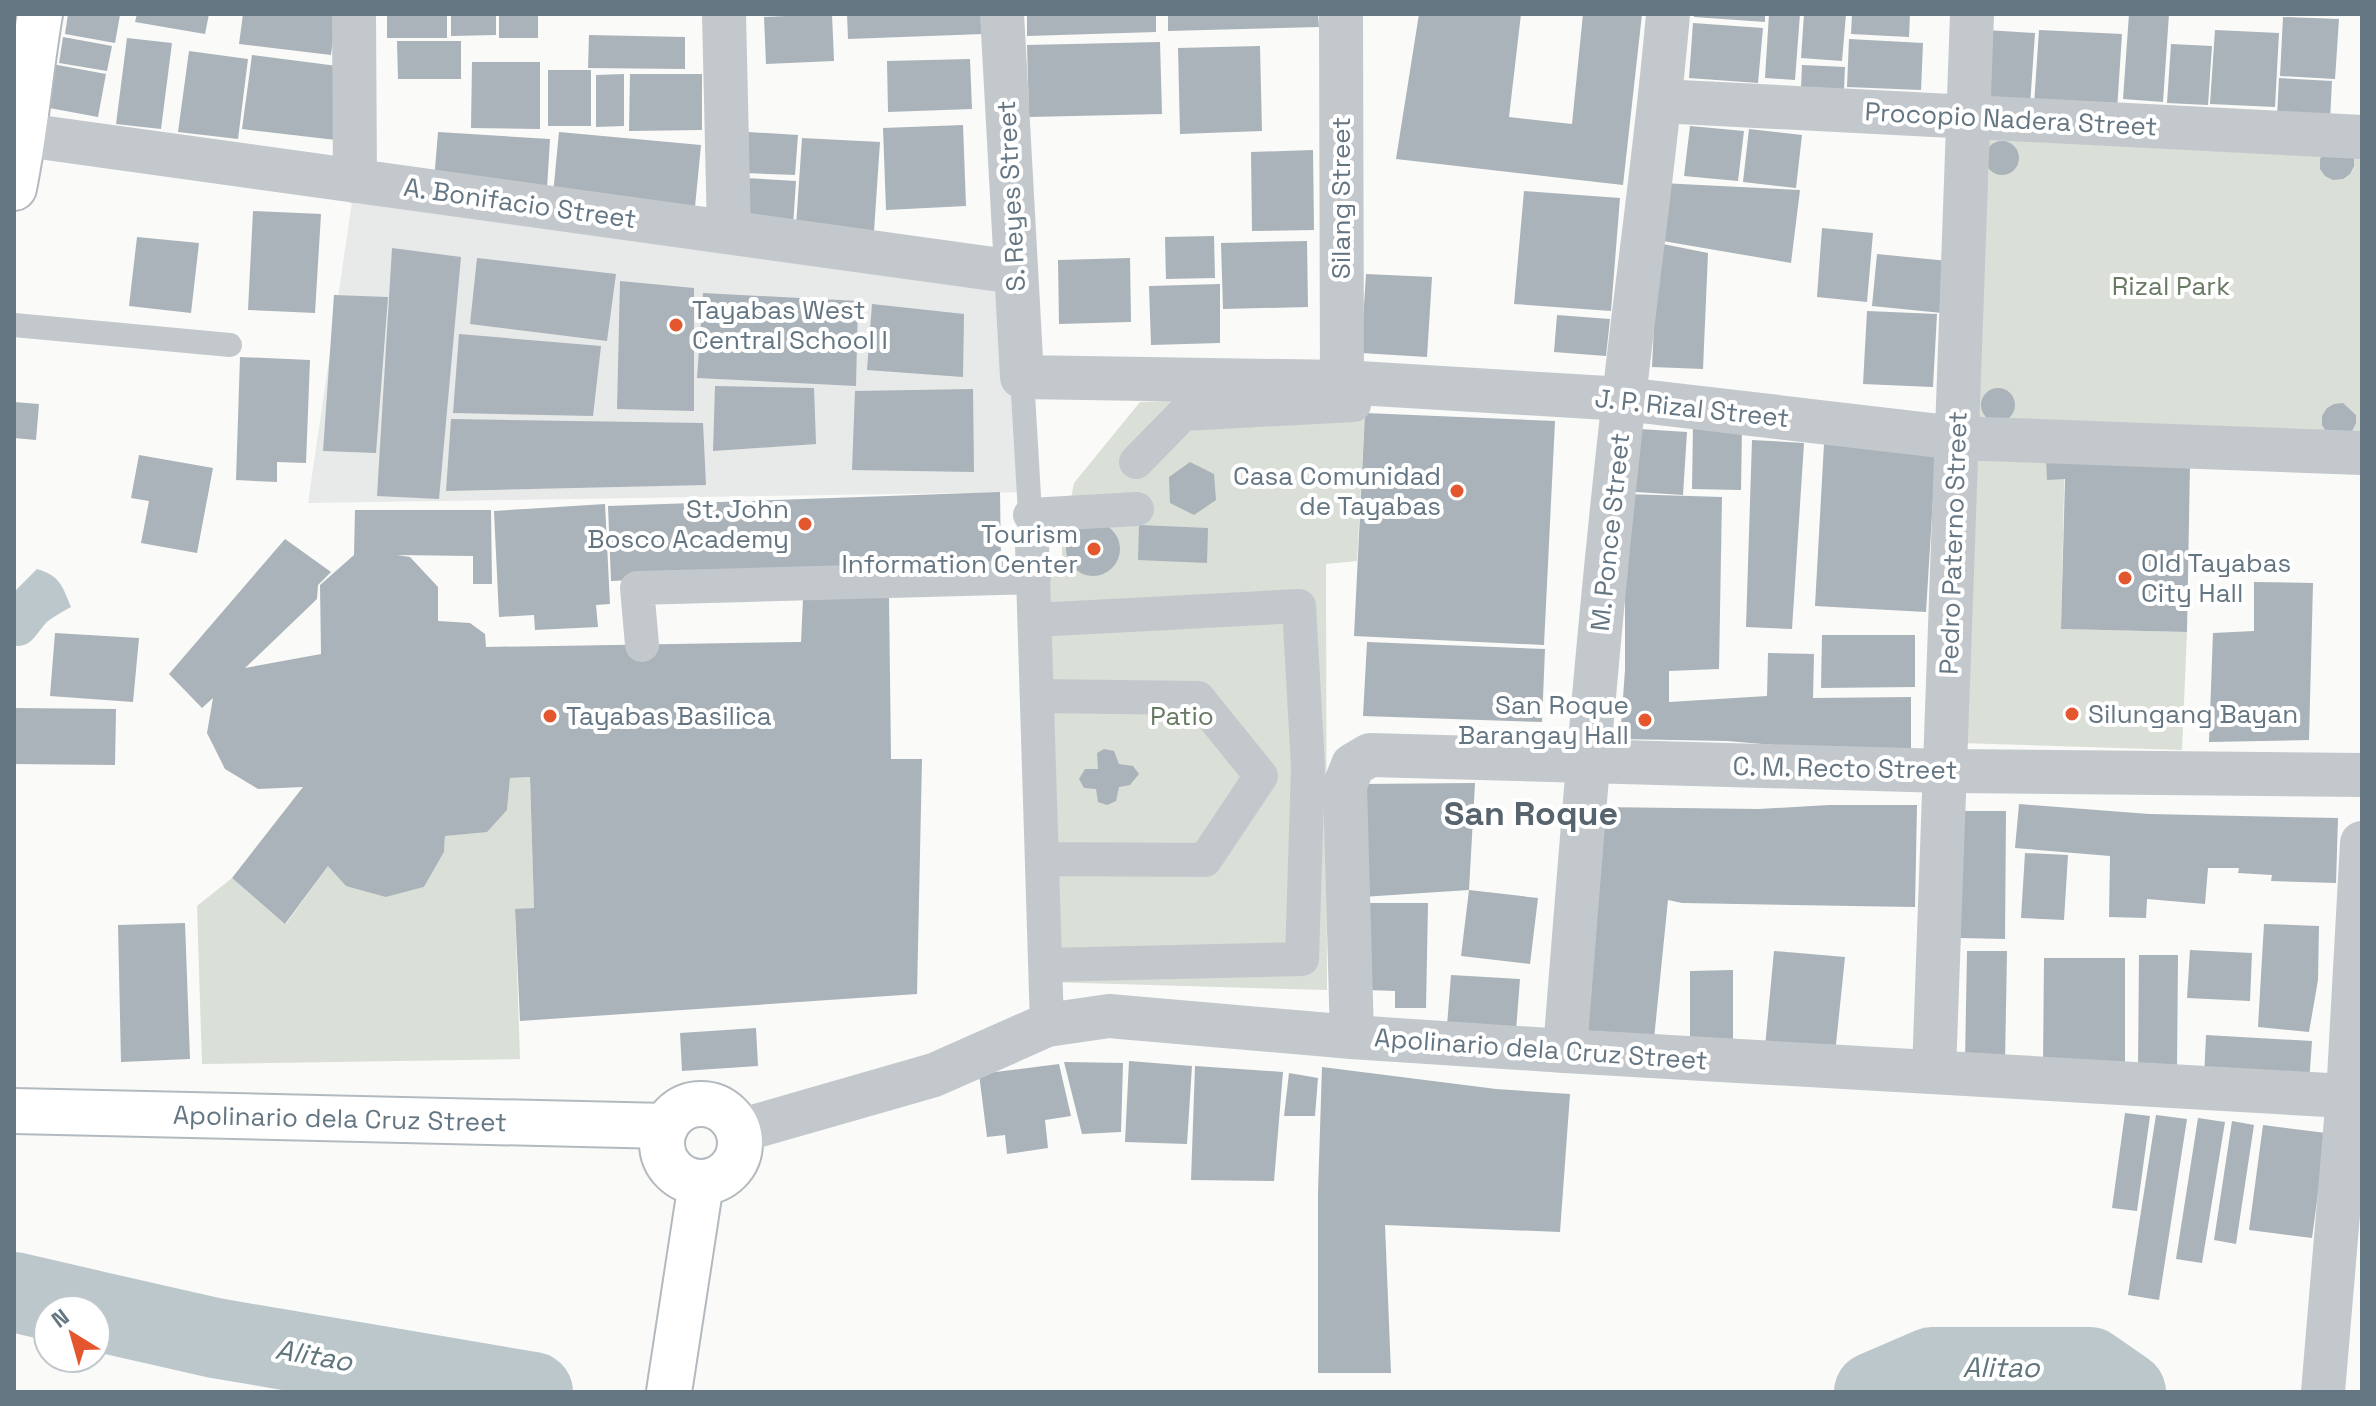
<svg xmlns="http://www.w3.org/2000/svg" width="2376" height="1406" viewBox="0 0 2376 1406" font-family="'Space Grotesk',sans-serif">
<rect width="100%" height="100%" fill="#fafaf8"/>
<!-- built -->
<path fill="#e8e9e9" d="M355 181 1015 272 1029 492 308 503Z"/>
<!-- green -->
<path fill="#dadfd7" d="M1968 117 2362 137V453L2065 442 2061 629 2187 632 2182 750 1959 743Z
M1366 394 1357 561 1326 564 1327 990 1046 982 1034 577 1062 576V544L1074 483 1140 402Z
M530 777 534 908 515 910 520 1059 202 1064 197 906 232 878 286 924 328 866 386 897 424 887 444 852 445 836 487 831 507 810 510 778Z"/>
<!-- water -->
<path fill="#bbc7cb" d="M37 569C60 576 62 585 71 607 63 611 55 616 48 621 36 632 34 647 14 646V592Z"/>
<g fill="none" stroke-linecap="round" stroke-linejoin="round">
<!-- river -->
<path stroke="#bbc7cb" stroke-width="80" d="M14 1292 92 1310
M96 1311 215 1338 533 1392
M1874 1392 1932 1367H2090L2126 1392"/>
</g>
<!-- building -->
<path fill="#aab3b9" d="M68 14 120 15 115 43 65 34Z
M137 14H209L205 34 135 22Z
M243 14H336L331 55 239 44Z
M387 14H447V38H387Z
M451 14H496V35L451 36Z
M499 14H538V38H499Z
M832 14 834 61 766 64 764 17Z
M847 14H983V34L848 39Z
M1027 14H1156V32L1027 36Z
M1168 14H1318L1319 27 1168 31Z
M1419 14H1521L1509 117 1572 124 1583 14H1642L1623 185 1396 159Z
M1694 14H1765V22L1694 17Z
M1769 14H1800L1795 80 1765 78Z
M1804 14H1846L1842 61 1801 58Z
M1852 14H1910L1909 37 1851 34Z
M2129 14H2169L2163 102 2123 99Z
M2283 17 2339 19 2335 79 2280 76Z
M1693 23 1763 28 1758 83 1689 78Z
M1986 30 2035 33 2030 106 1982 103Z
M2039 30 2122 34 2117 110 2034 105Z
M2215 30 2279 33 2275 107 2210 104Z
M589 35 685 37V69L588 68Z
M63 37 112 46 107 71 59 63Z
M127 38 172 43 161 129 116 124Z
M1849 39 1923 43 1921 90 1847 87Z
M397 41H461V79H398Z
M1160 42 1162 114 1029 117 1027 45Z
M2171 44 2212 46 2208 105 2167 103Z
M1260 46 1262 131 1180 134 1178 48Z
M189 51 248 59 238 139 178 132Z
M252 55 345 67 336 140 242 129Z
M970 59 972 109 888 112 887 61Z
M472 62H540V129L471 128Z
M52 64 106 74 98 117 44 107Z
M1802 65 1845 67 1844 90 1801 88Z
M548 70H591V126H548Z
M624 74V126L596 127V75Z
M630 74H702V130L629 131Z
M2279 78 2332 81 2330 120 2277 117Z
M963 125 966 206 886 210 883 128Z
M1690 126 1744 131 1738 181 1684 176Z
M1749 129 1802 135 1796 188 1743 182Z
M438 132 550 139 547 189 434 181Z
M559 132 701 145 695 207 553 194Z
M748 132 798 135 795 175 745 173Z
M802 138 880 142 874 231 796 226Z
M1985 158a17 17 0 1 1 34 0a17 17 0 1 1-34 0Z
M1313 150 1314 230 1252 231 1251 152Z
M2325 151 2354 157V166L2350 174 2343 179 2333 180 2325 176 2320 169V159Z
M746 178 796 181 793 226 743 223Z
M1661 183 1800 190 1791 263 1657 240Z
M1524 191 1620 198 1611 311 1514 304Z
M253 211 321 214 315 313 248 310Z
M1822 228 1873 233 1867 302 1817 297Z
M1214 236 1215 278 1166 279 1165 237Z
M137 237 199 243 191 313 129 306Z
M1307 241 1308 307 1223 309 1221 243Z
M1658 243 1708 253 1703 369 1652 367Z
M392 248 461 257 439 499 377 496Z
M1877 254 1948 261 1942 313 1872 306Z
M477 258 616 274 607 341 470 324Z
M1130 258 1131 322 1059 324 1058 260Z
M1366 274 1432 277 1427 357 1361 353Z
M620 281 694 288V411L617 409Z
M1220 284V343L1151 345 1149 286Z
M703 293 858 301 856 386 697 378Z
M334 295 388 297 376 453 323 451Z
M872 304 964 314 963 377 867 370Z
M1867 311 1937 314 1933 387 1863 384Z
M1557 315 1610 319 1606 356 1554 352Z
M459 334 601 346 593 416 453 413Z
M240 357 310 360 306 463 277 462V482L236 480Z
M715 386 814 388 816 444 713 451Z
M1981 405a17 17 0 1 1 34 0a17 17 0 1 1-34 0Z
M973 389 974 472 852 470 855 391Z
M14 402 39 404 36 440 14 438Z
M2343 403 2356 415V423L2352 431 2327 433 2322 425V416L2327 408 2334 404Z
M1365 413 1555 421 1544 645 1354 636Z
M451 419 703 423 706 485 446 491Z
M1693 425 1742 428 1741 490 1692 489Z
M1624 428 1687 432 1683 495 1620 491Z
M1752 440 1804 443 1792 629 1746 627Z
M1824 444 1936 450 1926 612 1815 606Z
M139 455 213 468 197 553 141 543 149 501 131 498Z
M2046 458 2190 464 2187 632 2061 629 2065 479 2047 480Z
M1190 462 1214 474 1216 500 1194 515 1170 503 1169 477Z
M1000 492 1001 564 611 581 608 506Z
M1625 494 1722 497 1719 669 1669 671V702L1767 696 1768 653 1814 654 1813 698 1911 697V750L1811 748 1727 741 1620 739 1625 670Z
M605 504 610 604 596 605 598 627 535 630 534 615 499 617 494 511Z
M355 510H491L492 584H473V556L397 555 410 557 438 587V621L470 623 485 634 486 647 801 642 803 599 879 588 889 598 891 759H922L917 994 520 1021 515 909 534 908 530 777 510 778 507 810 487 832 445 836 444 852 424 887 386 897 346 886 328 866 285 924 232 878 303 787 258 789 225 769 207 733 213 698 202 708 169 674 285 539 331 572 318 585 317 599 245 668 321 654 320 585 354 555Z
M1066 549a27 27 0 1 1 54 0a27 27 0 1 1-54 0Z
M1139 525 1208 528 1207 563 1138 560Z
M2254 582 2313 583 2309 740 2209 742 2213 633 2254 631Z
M55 633 139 638 133 702 50 696Z
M1822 635H1915V687L1821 688Z
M1367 642 1545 649 1542 722 1363 716Z
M14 708 116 709 115 765 14 764Z
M1104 749 1114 751 1119 764 1133 766 1139 774 1130 785 1119 787 1116 801 1107 805 1098 802 1096 789 1084 788 1079 779 1085 769H1098L1097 753Z
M1475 783 1469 890 1362 897V784Z
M2019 804 2149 814 2338 818 2336 883 2271 881 2272 875 2238 873 2239 868H2208L2205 904 2147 899 2146 918 2109 917 2110 856 2015 848Z
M1829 805H1917L1915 907 1682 903 1668 900 1653 1049 1580 1042 1596 807 1759 809Z
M1962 811H2006L2005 939 1960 938Z
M2025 853 2068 855 2064 920 2021 918Z
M1469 890 1538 898 1530 964 1461 956Z
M1370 903H1428L1426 1008H1395V991L1368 990Z
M185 923 190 1059 121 1062 118 925Z
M2264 924 2319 926 2318 980 2309 1032 2258 1027Z
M2190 950 2252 953 2250 1001 2187 998Z
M1774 951 1845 957 1835 1054 1765 1047Z
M1967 951H2007L2005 1063 1965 1062Z
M2139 955H2178L2177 1071H2138Z
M2044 958H2125V1066H2043Z
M1733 970V1040L1690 1041V971Z
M1451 975 1520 979 1516 1031 1447 1026Z
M756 1028 758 1066 682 1071 680 1033Z
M2206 1035 2312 1041 2309 1083 2204 1078Z
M1129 1061 1192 1066 1187 1144 1125 1142Z
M1064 1062 1123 1063 1121 1132 1082 1134Z
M1059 1064 1071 1116 1045 1120 1048 1148 1007 1154 1005 1135 987 1137 979 1074Z
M1195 1066 1283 1072 1274 1181 1191 1180Z
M1322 1067 1496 1089 1570 1094 1560 1232 1385 1225 1391 1373H1318V1192Z
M1289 1073 1318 1078 1315 1116H1284Z
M2125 1113 2150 1116 2137 1211 2112 1208Z
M2156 1115 2187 1119 2159 1300 2128 1295Z
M2198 1118 2225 1122 2202 1263 2176 1259Z
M2232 1121 2254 1125 2236 1244 2214 1240Z
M2263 1125 2326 1133 2312 1238 2249 1230Z"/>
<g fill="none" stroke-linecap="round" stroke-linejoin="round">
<defs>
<g id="secondary">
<path d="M14 188C26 130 30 72 40 14"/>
<circle cx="701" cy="1143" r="39"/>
<path id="s1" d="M14 1111 666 1126"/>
<path d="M669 1392 701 1183"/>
</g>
</defs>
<!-- secondary casing -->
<use href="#secondary" stroke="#b3babf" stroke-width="48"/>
<!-- service -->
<path stroke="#c3c8cc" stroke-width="24" d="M14 325 230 345
M1022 377 1031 530"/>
<!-- pedestrian -->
<path stroke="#c3c8cc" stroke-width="34" d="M1136 462 1183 414 1354 405
M1030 515 1137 509
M1032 544 1047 1025
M1035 620 1299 606 1308 767 1302 959 1046 965
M642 645 637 588 1034 577
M1037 696 1198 698 1261 776 1205 860 1043 859"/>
<!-- minor -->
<path stroke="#c3c8cc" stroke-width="44" d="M354 14 355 181
M724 14 729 232
M1002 14 1022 377 1342 382 1624 399 1957 438 2362 453
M1341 14 1342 382
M1660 101 2362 137
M25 135 1015 272
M1352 1037 1345 785 1353 765 1370 755 1587 761
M1565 1051 2362 1097
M1934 1072 1972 14
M2323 1392 2348 1096 2362 843"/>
<!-- tertiary -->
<path stroke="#c3c8cc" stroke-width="44" d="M1587 761 1945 771 2362 775
M739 1131 934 1075 1047 1025 1109 1016 1352 1037 1565 1051C1582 833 1599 616 1624 399 1638 271 1657 143 1668 14"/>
<!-- secondary -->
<use href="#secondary" stroke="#fff" stroke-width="44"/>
</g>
<!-- markers -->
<g fill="#e4572e" stroke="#fff" stroke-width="3">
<circle cx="676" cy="325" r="8"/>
<circle cx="1457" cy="491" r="8"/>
<circle cx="805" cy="524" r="8"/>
<circle cx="1094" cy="549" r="8"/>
<circle cx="2125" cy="578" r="8"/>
<circle cx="2072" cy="714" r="8"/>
<circle cx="550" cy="716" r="8"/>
<circle cx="1645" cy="720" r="8"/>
</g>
<g text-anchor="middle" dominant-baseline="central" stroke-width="8" stroke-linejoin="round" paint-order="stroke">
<!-- street labels -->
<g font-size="26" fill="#657683" stroke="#fff">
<text transform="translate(2011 119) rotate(3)">Procopio Nadera Street</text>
<text transform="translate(1011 196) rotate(-93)">S. Reyes Street</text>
<text transform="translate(1341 198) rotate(-90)">Silang Street</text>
<text transform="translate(520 203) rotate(8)">A. Bonifacio Street</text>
<text transform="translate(1692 408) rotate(6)">J. P. Rizal Street</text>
<text transform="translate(1610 532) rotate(-84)">M. Ponce Street</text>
<text transform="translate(1953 543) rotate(-88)">Pedro Paterno Street</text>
<text transform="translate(1845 768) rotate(1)">C. M. Recto Street</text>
<text transform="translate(1541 1049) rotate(4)">Apolinario dela Cruz Street</text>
<text stroke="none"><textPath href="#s1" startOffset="326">Apolinario dela Cruz Street</textPath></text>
</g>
<!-- park labels -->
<g font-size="26" fill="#687a64" stroke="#fff">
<text x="2171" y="286">Rizal Park</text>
<text x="1182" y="716">Patio</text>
</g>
<!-- poi labels -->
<g font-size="26" fill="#657683" stroke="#fff" text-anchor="start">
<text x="692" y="310">Tayabas West<tspan x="692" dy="30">Central School I</tspan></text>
<text x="1441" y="476" text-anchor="end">Casa Comunidad<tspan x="1441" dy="30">de Tayabas</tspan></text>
<text x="789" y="509" text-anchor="end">St. John<tspan x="789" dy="30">Bosco Academy</tspan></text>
<text x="1078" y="534" text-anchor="end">Tourism<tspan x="1078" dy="30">Information Center</tspan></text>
<text x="2141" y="563">Old Tayabas<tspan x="2141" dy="30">City Hall</tspan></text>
<text x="1629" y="705" text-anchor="end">San Roque<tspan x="1629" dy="30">Barangay Hall</tspan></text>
<text x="2088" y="714">Silungang Bayan</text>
<text x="566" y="716">Tayabas Basilica</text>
</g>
<!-- water labels -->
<g font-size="28" font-style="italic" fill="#60757c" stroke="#fff">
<text transform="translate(314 1355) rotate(10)">Alitao</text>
<text x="2001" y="1367">Alitao</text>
</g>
<!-- district labels -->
<g font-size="34" font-weight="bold" fill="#57646e" stroke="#fff">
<text x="1531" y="813">San Roque</text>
</g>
</g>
<!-- border -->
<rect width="2376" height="1406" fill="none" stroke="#657683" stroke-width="32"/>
<!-- north arrow -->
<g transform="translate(72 1334) rotate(323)"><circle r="38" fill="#ffffff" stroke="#c1c8cd" stroke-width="2"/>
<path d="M0-6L14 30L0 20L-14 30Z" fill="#e4572e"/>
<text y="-12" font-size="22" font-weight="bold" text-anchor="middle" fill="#657683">N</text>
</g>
</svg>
